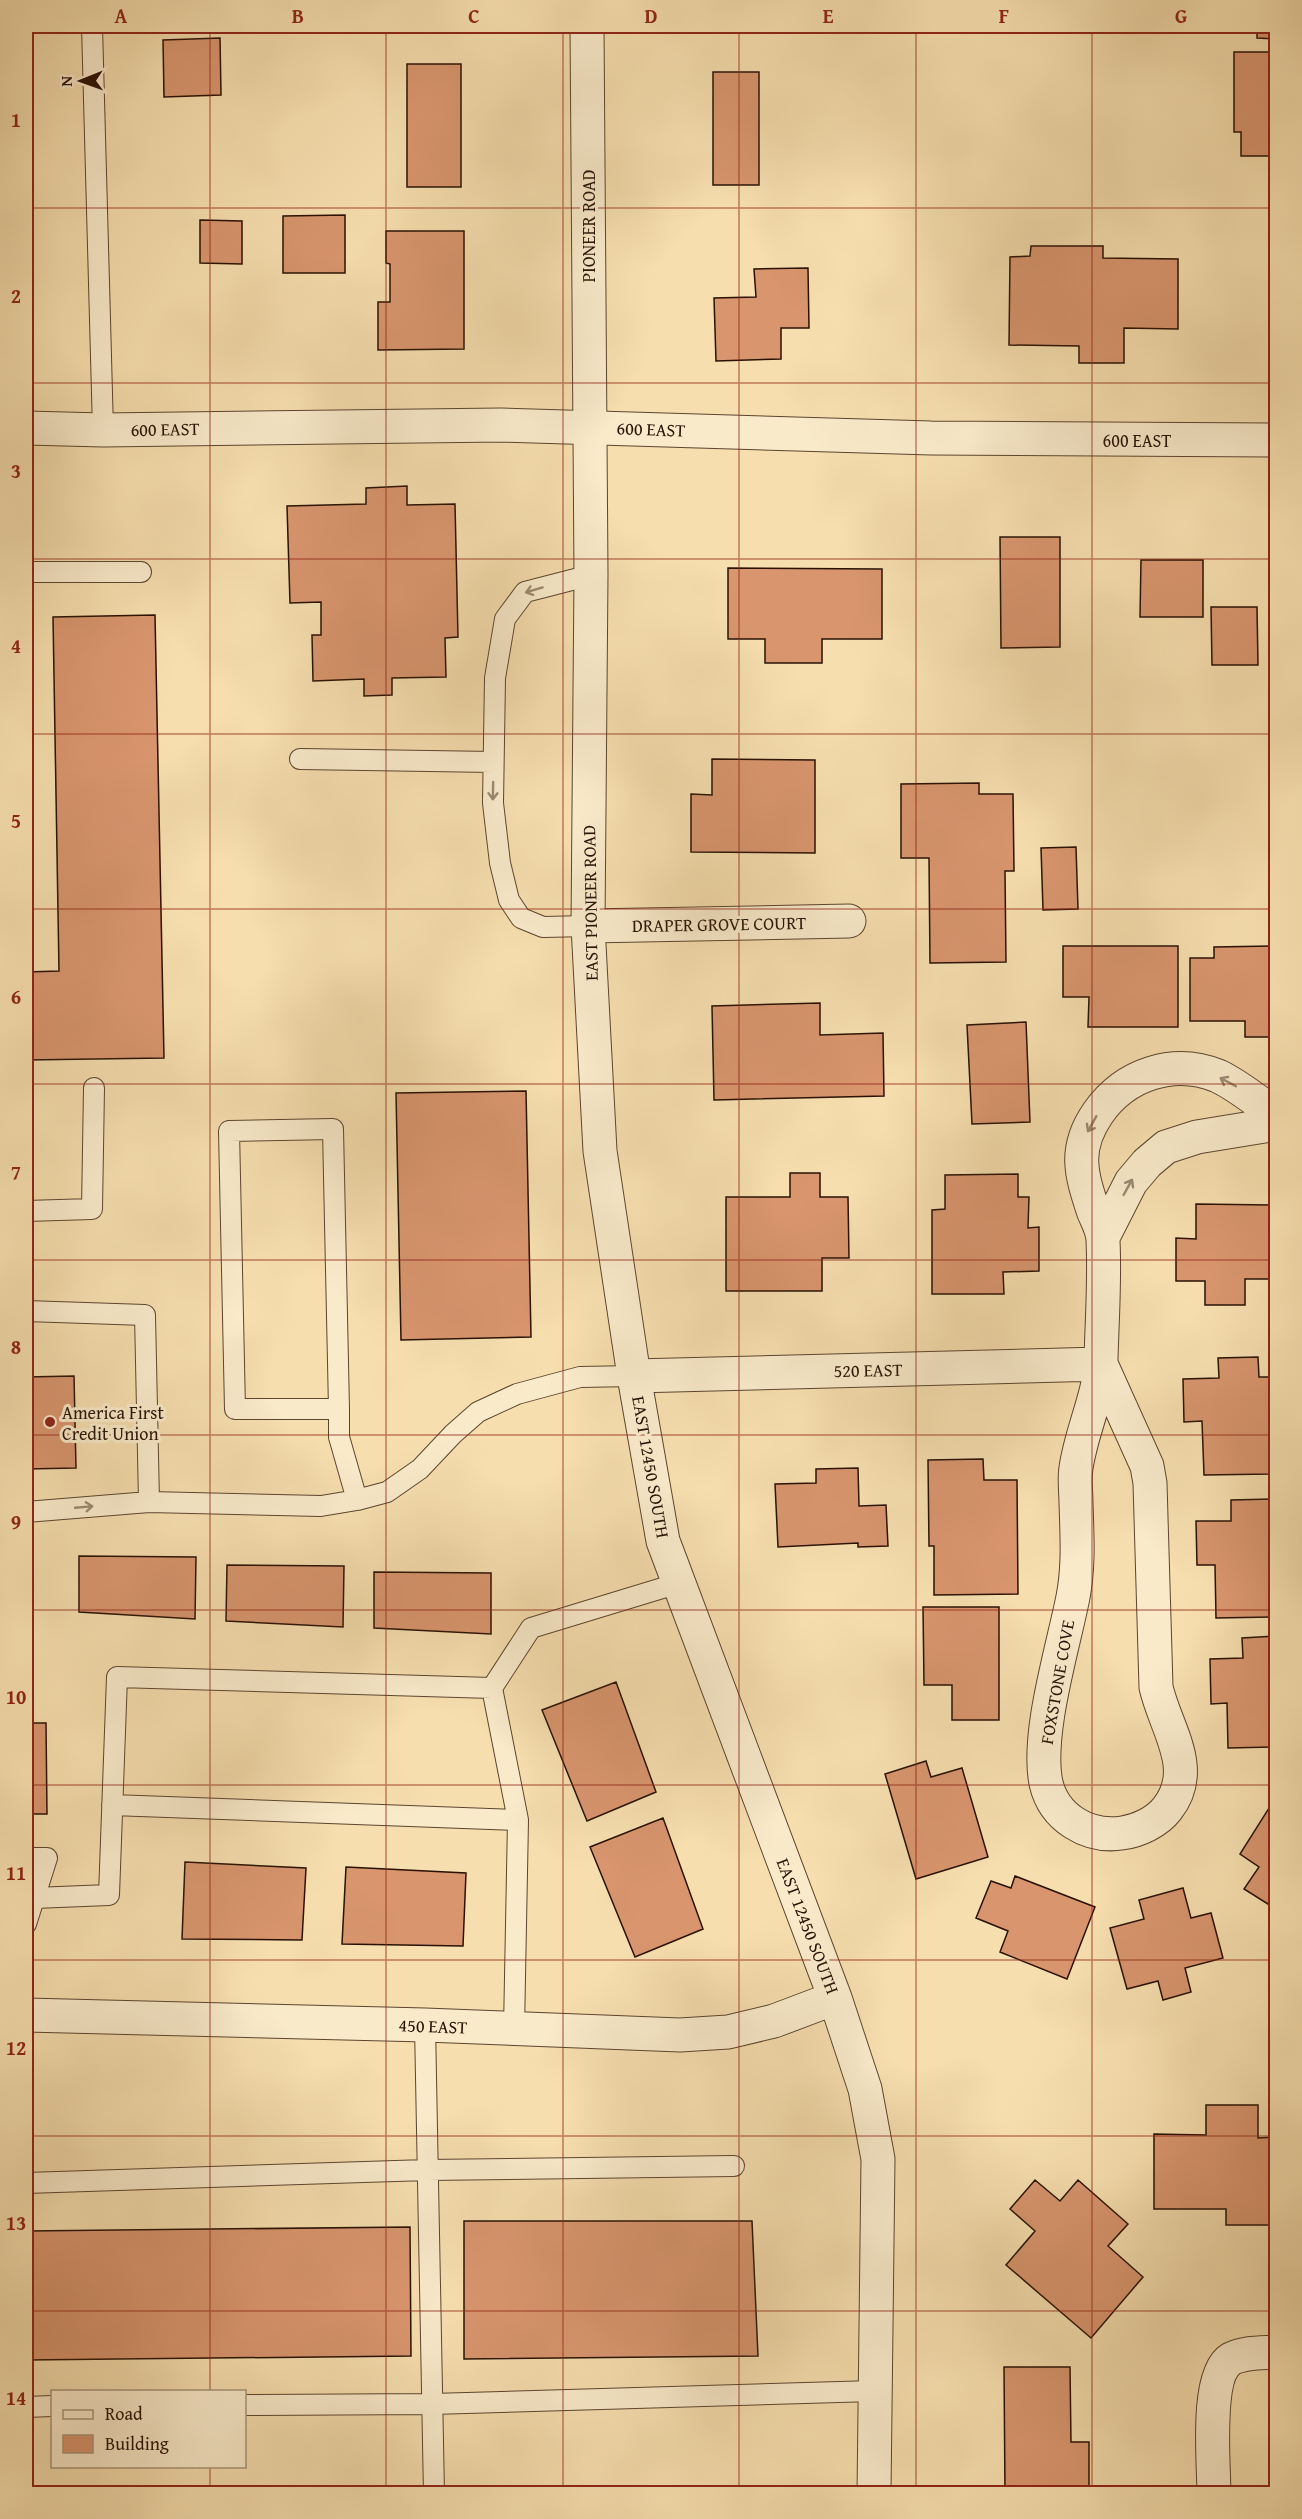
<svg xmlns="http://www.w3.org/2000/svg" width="1302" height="2519" viewBox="0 0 1302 2519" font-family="'Gentium Book Plus',serif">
<rect width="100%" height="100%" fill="#f6deae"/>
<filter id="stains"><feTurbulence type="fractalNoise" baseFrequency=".00333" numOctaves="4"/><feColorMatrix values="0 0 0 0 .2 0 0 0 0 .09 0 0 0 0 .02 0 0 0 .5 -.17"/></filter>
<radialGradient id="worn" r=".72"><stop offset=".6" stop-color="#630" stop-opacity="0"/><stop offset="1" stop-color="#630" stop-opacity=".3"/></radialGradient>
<!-- building -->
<path fill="#d8956e" stroke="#291205" stroke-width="1.5" d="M1257 26H1276V39L1257 38Z
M220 38 221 95 164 97 163 40Z
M1234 52H1276V156H1241V132H1234Z
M407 64H461V187H407Z
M713 72H759V185H713Z
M26 125 27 266 26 267Z
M345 215V273H283V216Z
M200 220 242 221V264L200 263Z
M386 231H464V349L378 350V302H390V264L386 263Z
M1031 246H1103V258L1178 259V329L1124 328V363H1079V346L1009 345 1010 257 1030 256Z
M808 268 809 328H781V359L716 361 714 298 756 297 754 269Z
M407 486V505L455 504 458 637 445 638 446 677 392 678V695L364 696V679L313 681 312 635H321V602L290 603 287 506 366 504V488Z
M1000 537H1060V647L1001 648Z
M1141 560H1203V617H1140Z
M728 568 882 569V639H822V663H765V639H728Z
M1211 607H1257L1258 665H1212Z
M155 615 164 1058 26 1060V972L59 971 53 617Z
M712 759 815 760V853L691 852V794L712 795Z
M979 783V794H1013L1014 871H1005L1006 962 930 963 929 858H901V784Z
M1076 847 1078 909 1043 910 1041 848Z
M1063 946H1178V1027H1088L1089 997H1063Z
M1276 946V1037H1245V1021H1190V958H1214V947Z
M820 1003V1035L883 1033 884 1096 714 1100 712 1006Z
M1026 1022 1030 1122 972 1124 967 1025Z
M526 1091 531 1337 401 1340 396 1093Z
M790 1173H820V1197H848L849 1258H822V1291H726V1197H790Z
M1018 1174V1197H1029L1028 1228 1039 1227V1271L1003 1272 1004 1294H932V1210L945 1209V1175Z
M1196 1204 1276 1205V1279H1245V1305H1205V1281H1176V1238L1196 1239Z
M1258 1357 1259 1377H1276V1452H1270L1271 1474 1204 1475 1202 1421 1184 1422 1183 1379 1219 1378 1218 1358Z
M74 1376 76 1468 26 1469V1377Z
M983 1459 984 1480H1017L1018 1594 934 1595V1546H929L928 1460Z
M858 1468 859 1506 886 1505 888 1546 858 1547V1543L778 1547 775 1484 816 1483V1469Z
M1274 1499V1520H1276V1617L1216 1618 1215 1565H1197L1196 1521H1231V1500Z
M79 1556 196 1557 195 1619 79 1612Z
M227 1565 344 1566 343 1627 226 1621Z
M374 1572 491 1573V1634L374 1628Z
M923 1607H999V1720H952V1685H924Z
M1276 1636V1747L1228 1748 1227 1703 1211 1704 1210 1659 1243 1658 1242 1638Z
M616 1682 656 1792 587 1821 542 1710Z
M26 1723H46L47 1814H26Z
M926 1761 931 1777 962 1768 988 1857 916 1879 885 1774Z
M1276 1797V1909L1244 1889 1259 1867 1240 1854Z
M663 1818 703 1929 635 1957 590 1847Z
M185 1862 306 1868 302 1940 182 1939Z
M346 1867 466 1873 463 1946 342 1944Z
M1015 1876 1095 1907 1067 1979 1000 1952 1008 1931 976 1918 991 1881 1011 1888Z
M1183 1888 1191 1918 1211 1913 1223 1958 1185 1968 1191 1992 1163 2000 1158 1981 1127 1989 1110 1928 1144 1919 1139 1900Z
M1206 2105H1258V2138L1275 2137 1276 2225H1226V2209H1154V2134L1206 2135Z
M1035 2180 1060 2201 1078 2180 1128 2224 1108 2246 1143 2277 1091 2338 1006 2265 1035 2231 1010 2209Z
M464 2221H752L758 2356 464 2359Z
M410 2227 411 2356 26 2360V2231Z
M1004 2367H1070L1071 2442H1089V2494L1005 2492Z"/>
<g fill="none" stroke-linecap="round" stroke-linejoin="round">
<defs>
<path id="service" d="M92 26 103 430
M26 572H141
M300 759 493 762
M588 926 543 927 521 918 509 900 500 863 493 803 495 678 505 619 525 592 591 575
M26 1211 92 1209 94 1088
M26 1311 145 1315 149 1502 321 1506 357 1500 387 1492 420 1469 453 1434 478 1412 517 1394 580 1377 634 1376
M339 1409H235L229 1131 333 1129 339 1409V1437L357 1500
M26 1512 149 1502
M492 1688 531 1628 679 1583
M112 1805 518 1820
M26 1858H47L26 1924
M34 1898 109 1895 117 1677 492 1688 518 1820 514 2029
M425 2025 434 2494
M26 2183 427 2170 734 2166
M244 2405 432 2404 874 2391
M26 2407 52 2406"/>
<path id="minor" d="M26 428 103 430 501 425 931 438 1276 440
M588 926 849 921
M1103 1237 1131 1182 1147 1163 1166 1147 1197 1137 1276 1124
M1101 1364 1147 1466 1150 1483 1156 1687C1165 1728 1199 1769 1167 1809 1157 1822 1138 1831 1122 1833 1088 1838 1054 1818 1046 1783 1036 1734 1063 1648 1073 1597 1079 1566 1077 1535 1076 1503 1076 1492 1074 1479 1076 1468 1081 1432 1100 1394 1101 1359 1102 1320 1105 1280 1103 1241 1103 1231 1098 1222 1094 1213 1081 1174 1073 1149 1098 1113 1125 1074 1174 1058 1218 1076 1239 1086 1258 1102 1276 1115
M634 1376 1101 1364
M1214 2494C1214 2466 1205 2375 1231 2359 1244 2352 1262 2353 1276 2352"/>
<path id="tertiary" d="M587 26 591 575 588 926 600 1151 634 1376 663 1541 835 1998 865 2089 878 2159 874 2494
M26 2015 425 2025 680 2035 728 2032 774 2021 835 1998"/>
</defs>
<!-- service casing -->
<use href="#service" stroke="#5c452f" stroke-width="22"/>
<!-- minor casing -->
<use href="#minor" stroke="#5c452f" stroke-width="35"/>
<!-- tertiary casing -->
<use href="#tertiary" stroke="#5c452f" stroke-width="35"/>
<!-- service -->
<use href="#service" stroke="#f9eaca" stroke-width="20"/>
<!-- minor -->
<use href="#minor" stroke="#f9eaca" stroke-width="33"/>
<!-- tertiary -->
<use href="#tertiary" stroke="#f9eaca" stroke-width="33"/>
</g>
<!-- one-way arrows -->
<defs><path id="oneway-shaft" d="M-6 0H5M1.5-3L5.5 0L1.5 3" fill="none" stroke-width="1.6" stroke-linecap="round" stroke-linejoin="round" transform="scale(1.5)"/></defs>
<g stroke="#9b8971">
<use href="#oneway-shaft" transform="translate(534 590) rotate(163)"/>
<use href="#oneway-shaft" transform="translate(493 791) rotate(91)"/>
<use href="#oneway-shaft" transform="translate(1228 1082) rotate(-152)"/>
<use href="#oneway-shaft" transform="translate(1092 1124) rotate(119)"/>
<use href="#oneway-shaft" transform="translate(1128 1187) rotate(-61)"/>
<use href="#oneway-shaft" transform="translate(84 1507) rotate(-5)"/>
</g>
<!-- grid -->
<path fill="none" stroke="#8f2418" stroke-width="1.5" stroke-opacity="0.55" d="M210 26V2392M386 26V2494M563 26V2494M739 26V2494M916 26V2494M1092 26V2494M26 208H1276M26 383H1276M26 559H1276M26 734H1276M26 909H1276M26 1084H1276M26 1260H1276M26 1435H1276M26 1610H1276M26 1785H1276M26 1960H1276M26 2136H1276M26 2311H1276M210 2466V2494"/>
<!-- markers -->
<circle fill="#8f2418" stroke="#f9eaca" stroke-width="2" cx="50" cy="1422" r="6"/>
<g text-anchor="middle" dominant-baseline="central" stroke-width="6" stroke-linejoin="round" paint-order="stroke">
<!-- street labels -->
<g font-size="18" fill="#291205" stroke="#f9eaca">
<text transform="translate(588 226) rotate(-90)">PIONEER ROAD</text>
<text transform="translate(165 429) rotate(-1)">600 EAST</text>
<text transform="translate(651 429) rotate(2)">600 EAST</text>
<text x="1137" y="440">600 EAST</text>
<text transform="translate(590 903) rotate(-91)">EAST PIONEER ROAD</text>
<text transform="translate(719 924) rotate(-1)">DRAPER GROVE COURT</text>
<text transform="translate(868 1370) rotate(-1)">520 EAST</text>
<text transform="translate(651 1467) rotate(80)">EAST 12450 SOUTH</text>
<text transform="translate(1057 1682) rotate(-80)">FOXSTONE COVE</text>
<text transform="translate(808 1926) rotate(69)">EAST 12450 SOUTH</text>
<text transform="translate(433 2026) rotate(2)">450 EAST</text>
</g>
<!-- poi labels -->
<g font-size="18" fill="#291205" stroke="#f9eaca" text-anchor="start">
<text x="62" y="1412">America First<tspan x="62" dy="21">Credit Union</tspan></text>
</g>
</g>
<!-- margin -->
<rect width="1302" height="2519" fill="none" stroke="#f6deae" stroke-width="66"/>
<!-- legend -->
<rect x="51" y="2390" width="195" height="78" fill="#f9eaca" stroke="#a6947b" stroke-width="1.5"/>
<rect x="63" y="2410" width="30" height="9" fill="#f9eaca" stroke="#a6947b" stroke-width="1.5"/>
<text x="105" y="2420" font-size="18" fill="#291205">Road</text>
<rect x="63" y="2435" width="30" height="18" fill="#d8956e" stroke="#a6947b" stroke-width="1.5"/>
<text x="105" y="2450" font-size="18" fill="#291205">Building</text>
<!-- north arrow -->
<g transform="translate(81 81) rotate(269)" stroke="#f9eaca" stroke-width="4.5" paint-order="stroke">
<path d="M0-4.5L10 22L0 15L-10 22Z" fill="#291205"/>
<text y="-9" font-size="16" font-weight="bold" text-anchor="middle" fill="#291205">N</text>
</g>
<rect x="33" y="33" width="1236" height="2453" fill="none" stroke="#8f2418" stroke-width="2"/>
<g font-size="20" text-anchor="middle" font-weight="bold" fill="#8f2418">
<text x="121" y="23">A</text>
<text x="298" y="23">B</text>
<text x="474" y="23">C</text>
<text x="651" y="23">D</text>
<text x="828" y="23">E</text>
<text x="1004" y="23">F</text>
<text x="1181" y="23">G</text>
<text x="16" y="127">1</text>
<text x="16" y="303">2</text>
<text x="16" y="478">3</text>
<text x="16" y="653">4</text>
<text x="16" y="828">5</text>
<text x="16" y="1004">6</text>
<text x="16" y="1179">7</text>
<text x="16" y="1354">8</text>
<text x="16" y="1529">9</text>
<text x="16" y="1704">10</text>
<text x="16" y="1880">11</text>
<text x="16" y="2055">12</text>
<text x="16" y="2230">13</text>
<text x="16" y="2405">14</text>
</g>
<rect width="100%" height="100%" filter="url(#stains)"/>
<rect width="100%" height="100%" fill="url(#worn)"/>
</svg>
